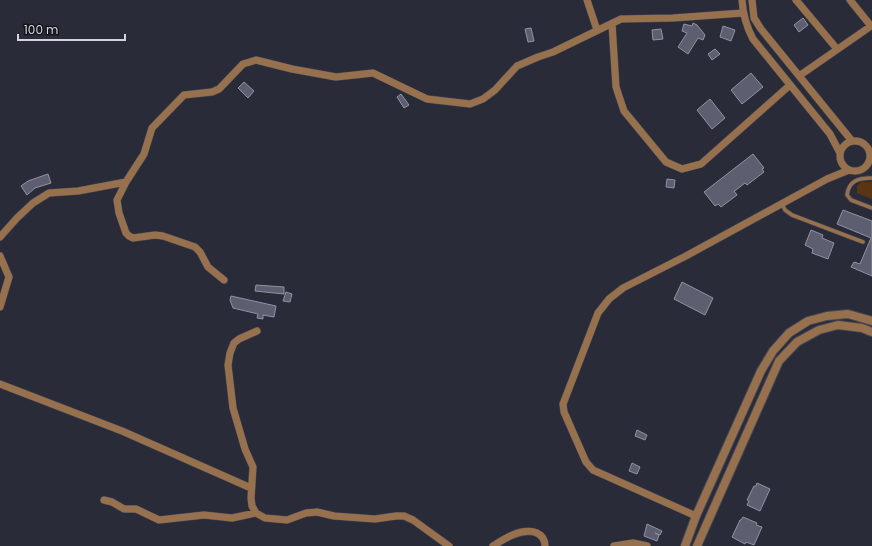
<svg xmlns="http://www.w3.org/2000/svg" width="872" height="546" viewBox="0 0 872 546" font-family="Poppins,sans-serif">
<rect width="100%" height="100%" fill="#292b39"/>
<!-- green -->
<path fill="#5a3512" d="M861 182H872V199L857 193V186Z"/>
<!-- building -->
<path fill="#5d5f70" stroke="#9193a5" d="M803 18 808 25 799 32 794 25Z
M693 23 697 25 705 35 703 40 698 38 688 54 678 47 687 33 682 31 684 24 692 26Z
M723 26 735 30 731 41 720 37Z
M531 28 534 41 528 42 525 29Z
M661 29 663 39 653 40 652 30Z
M715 49 720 54 712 60 708 54Z
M751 73 763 87 742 104 731 90Z
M244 82 254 91 248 98 238 88Z
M401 94 409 105 404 108 397 97Z
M710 99 725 118 712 129 697 110Z
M753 154 764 168 762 169 764 172 747 185 745 183 736 190 734 191 737 195 721 207 718 204 715 206 704 192Z
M48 174 51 183 35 188 27 195 21 186 28 181Z
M667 179 675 180 674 188 666 187Z
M843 210 872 221V276L851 267 854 262 860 264 871 238 837 224Z
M811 230 823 235 822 238 834 243 828 259 812 253 813 249 805 245Z
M682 282 713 298 705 315 674 299Z
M256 285 284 287V294L255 291Z
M286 292 292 294 290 302 283 301Z
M231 296 276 306 274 317 263 315V319L257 318 258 314 233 308 230 300Z
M637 430 647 435 645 440 635 436Z
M632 463 640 467 637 474 629 471Z
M757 483 770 489 760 511 747 505 749 501 747 500 754 486H756Z
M743 517 757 523 756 525 762 527 754 545 746 542 745 544 732 537 740 520H741Z
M647 524 662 531 660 535 655 533 659 535 657 541 644 536Z"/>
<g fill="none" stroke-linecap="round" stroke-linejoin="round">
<defs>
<path id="service" d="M872 178C859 178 849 180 847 195L851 200 872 208
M782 204 785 210 792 215 863 242"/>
<path id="minor" d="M587 0 597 30
M742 0C743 15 746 26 753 39L830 134 840 153
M752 0 754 18 761 29 852 141
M796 0 837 49
M612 24 616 87 624 111 666 162 682 169 701 164 790 85
M799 76 871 26 850 0
M840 156a15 15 0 1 1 30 0a15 15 0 1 1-30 0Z
M126 182 117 200 119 213 126 233 129 236 133 238 155 235 163 236 195 247 200 252 208 267 224 280
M0 237 17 218 33 203 49 193 78 191 126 182 144 154 152 128 184 95 212 92 219 89 243 64 256 60 292 69 336 77 373 73 427 99 470 104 483 99 495 90 517 66 538 57 553 52 621 19 673 18 743 13
M0 256 9 277 0 307
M257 331 239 339 234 343 230 353 228 365 233 408 245 449 253 467 251 498 252 506 256 513 265 518 287 520 306 513 317 512 334 516 375 519 396 516H404L413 520 449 546
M0 384 122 431 251 488
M104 500 112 502 124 509H136L159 520 204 515 232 518 256 513
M696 516 593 470 586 462 564 412 563 404 598 313 609 299 623 288 684 257 827 179 849 170
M493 546C505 538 523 527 537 533 543 536 545 541 545 546
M614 546 633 543 647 546"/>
<path id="tertiary" d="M685 546 696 516 761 371 773 351 789 333 808 321 827 316 848 314 872 321
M697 546 779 361 797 342 819 330 838 325 862 328 872 332"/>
</defs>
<!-- service casing -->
<use href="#service" stroke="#444653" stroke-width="5"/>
<!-- minor casing -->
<use href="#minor" stroke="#444653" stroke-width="8"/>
<!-- tertiary casing -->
<use href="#tertiary" stroke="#444653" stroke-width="10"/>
<!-- service -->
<use href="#service" stroke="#97704e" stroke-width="3.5"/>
<!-- minor -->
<use href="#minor" stroke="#97704e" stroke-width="7"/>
<!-- tertiary -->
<use href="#tertiary" stroke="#97704e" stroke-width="8"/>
</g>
<!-- scale -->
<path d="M18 34v6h107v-6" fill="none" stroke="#d3d5de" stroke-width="2"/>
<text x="24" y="34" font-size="12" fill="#d3d5de" stroke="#13141a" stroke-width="3" paint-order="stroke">100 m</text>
</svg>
